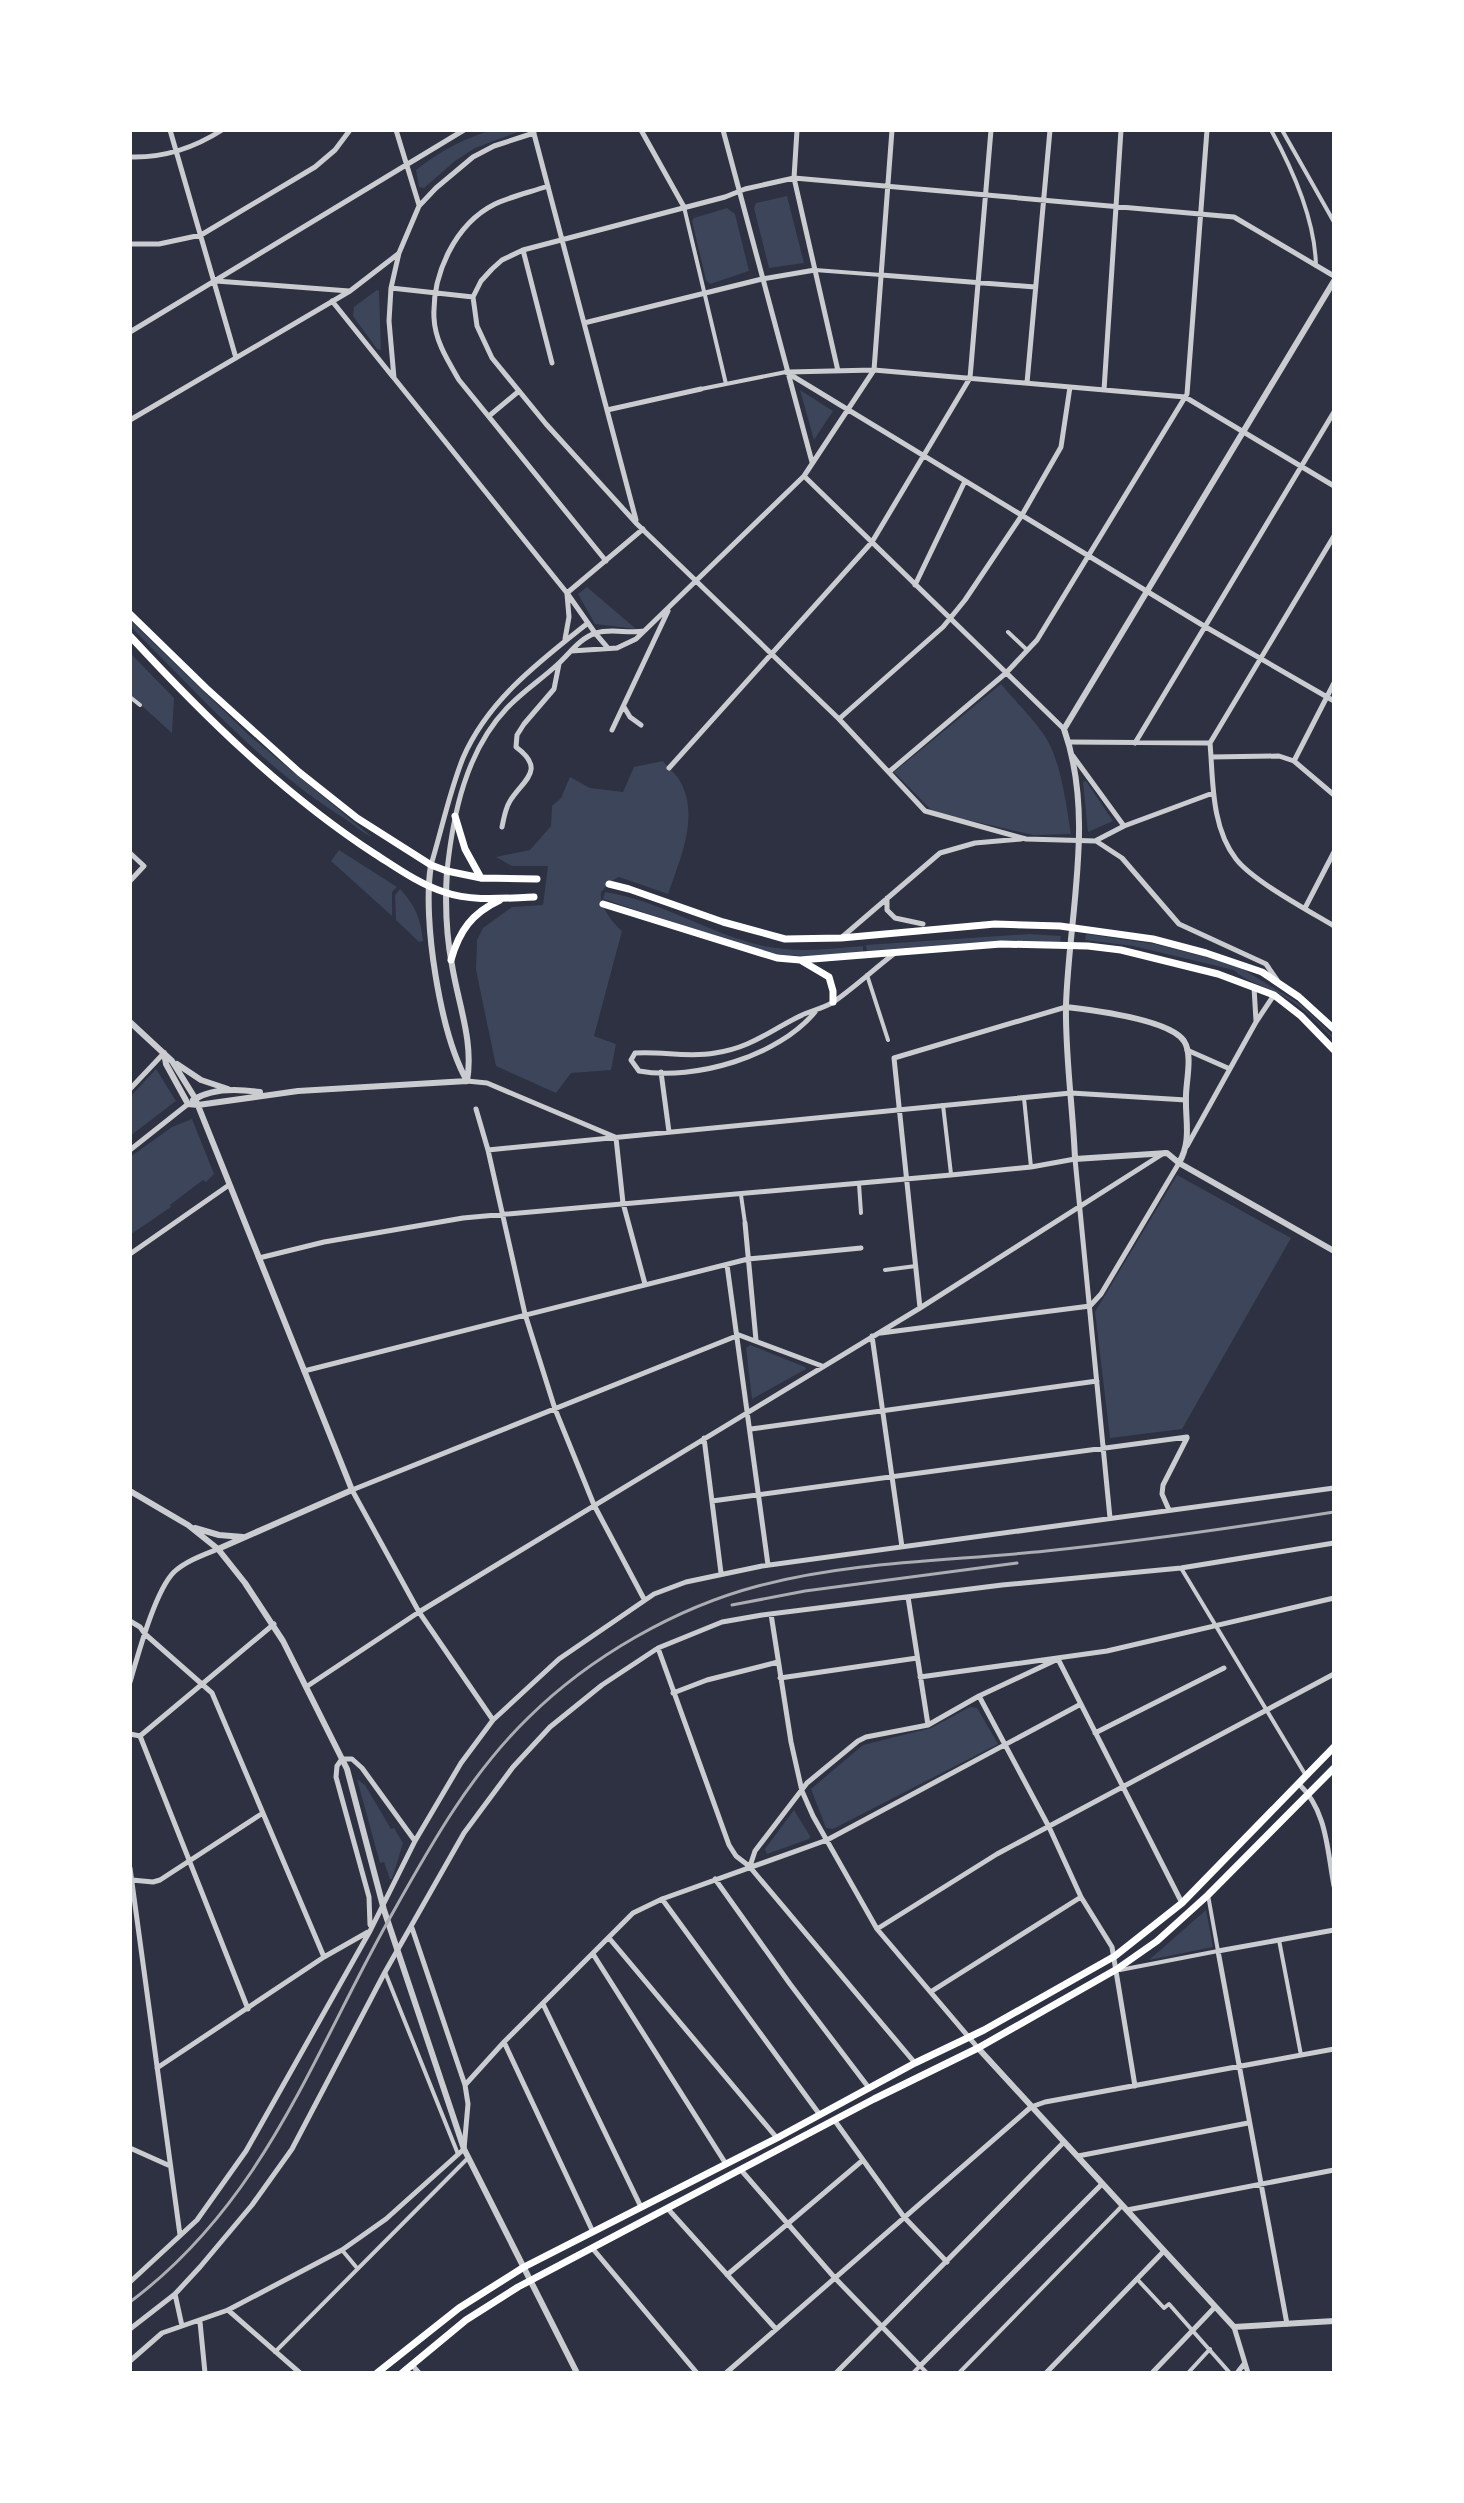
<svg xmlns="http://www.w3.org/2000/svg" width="1464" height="2503" viewBox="0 0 1464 2503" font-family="Ubuntu,sans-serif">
<rect width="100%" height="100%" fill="#2d3142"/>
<!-- green -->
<path fill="#3c4559" d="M493 130H523L475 148 455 161 424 188 419 187 416 170C438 152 466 137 493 130Z
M787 196 804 263 769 268 754 208 756 203Z
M727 208 735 214 749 271 710 284 706 280 692 221 694 218Z
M377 290 379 291 381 350 377 349 353 316 354 307Z
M800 390 833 411 814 440Z
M587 587 636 629 595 624 578 594Z
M130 620 250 736 372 837C362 833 352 823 342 817 263 767 199 695 133 629Z
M130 649 133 656 174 698 172 733 130 695Z
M1001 684C1014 700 1030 715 1042 732 1061 757 1066 804 1071 834L1033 835 933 812 894 772Z
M663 761C668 768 676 774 680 781 700 816 680 859 668 894L619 877 611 881 601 892C599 906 612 922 622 931L594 1036 616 1044 611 1070 571 1073 556 1093 496 1066 476 970 477 940 483 928 512 907 543 905 548 866H512L496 857 530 850 551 826 552 806 561 798 570 777 590 788 623 792 634 767Z
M1086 781 1113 821 1088 832 1083 782Z
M339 850 397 887 392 892V916L331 861Z
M400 889C415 905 421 919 423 941L419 942 396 920 395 895Z
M605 892C660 900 709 934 764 946 797 953 829 949 863 946V952L807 956 769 954 603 899Z
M1029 934 1061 936 1060 942 994 941 867 951 866 945Z
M1086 934 1155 944 1236 965 1300 1004 1334 1037V1040C1319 1024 1304 1008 1285 997 1269 987 1247 983 1234 970L1133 946 1085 940Z
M156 1069 176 1101 130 1136V1097Z
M192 1119 214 1174 206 1182 203 1180 170 1205 171 1207 130 1235V1157L172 1127Z
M1177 1175 1291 1238 1182 1429 1110 1438 1095 1312Z
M750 1345 805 1367 806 1369 752 1399 746 1348Z
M970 1707 977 1708 998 1744 833 1829 826 1828 811 1789 863 1745 931 1728Z
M357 1779 365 1785 391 1829 394 1828 403 1843 392 1879H390L384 1862 380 1863Z
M794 1810 810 1836 809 1839 767 1854 765 1849Z
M1206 1910 1213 1947 1149 1960Z"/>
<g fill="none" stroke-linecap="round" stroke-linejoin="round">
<!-- pedestrian -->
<path stroke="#caccd0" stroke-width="4" d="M1271 130C1293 170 1315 219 1316 266
M1282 130 1334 222
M684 207 726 384
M815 270 881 275
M701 389 786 372
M1008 632 1027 650
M130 697 140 705
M867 975 888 1040
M1024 1098 1031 1167
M943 1105 951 1174
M859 1184 861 1213
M741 1195 745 1223
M885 1270 916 1266
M1181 1568 1305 1774
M1279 1940 1301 2055
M1120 1970 1218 1951 1208 1895
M385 1972 458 2154
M342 2250 357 2268
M1137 2279 1164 2308 1169 2304 1230 2373
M275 2352 468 2158
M913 2373 920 2366 927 2373
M959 2373 1122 2206
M1188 2373 1210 2349"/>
<!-- minor -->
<path stroke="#caccd0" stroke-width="5" d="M170 130 236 358
M396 130 419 205
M533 130 636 520
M641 130 684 207
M723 130 812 462
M797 130 794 178 838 371
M534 133 494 146 473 157 436 188 419 206 399 253 391 288 389 321 394 378 567 593 595 633 607 647
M130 157C163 158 194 148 222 130
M548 186C531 192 512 196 495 204 455 224 432 274 434 318 435 341 448 361 459 380L606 561
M130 244H159L201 235 315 167 335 150 350 130
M523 250 552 363
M881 275 1035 287
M216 281 349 291
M391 288 473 297
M332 301 393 377
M584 323 762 279 815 270
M130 332 464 130
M786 372 1204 626 1334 701
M789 372 874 370 1185 397 1334 486
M1027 383 1050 130
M1104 390 1121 130
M607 410 701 389
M489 416 519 391
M130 420 350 291 398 254
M804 476 1064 729
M915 585 965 481
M567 593 643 529
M565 639 569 617 567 594
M571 651 617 648 636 639 804 476 874 370 892 130
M624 707 630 717 641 725
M839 719 943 627 965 600 1022 515 1061 447 1070 387
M612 730 668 611
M1068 742 1210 743 1211 757 1279 756 1294 761 1334 795
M1135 743 1334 412
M1210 743 1334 536
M1073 756 1124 826
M1211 757C1213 791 1214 831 1236 859 1253 881 1309 911 1334 926
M1294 761 1334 683
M669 768 872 542 970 378 991 130
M890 771 1006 673 1037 640 1187 394 1207 130
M502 827C504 818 505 809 510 801 523 780 547 770 516 747L517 735 524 724 554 689 559 664
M1097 840 1124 826 1213 793
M130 853 144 866 130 881
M431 865C442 829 449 793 463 758 488 700 540 661 588 623
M447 871C453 814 466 751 507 708 523 691 542 679 558 664 570 653 580 638 596 633 611 628 629 634 644 631
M887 898V910L895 918 923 924
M1305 908 1334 852
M841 938 940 853 975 843 1021 839
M1277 980 1266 964 1179 924 1122 858 1096 841 1026 839 925 811 839 719 637 524 546 424 492 358 477 326 473 297 481 281 492 269 502 260 523 250 725 197 745 189 794 178 1234 217 1334 276
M1254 987 1256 1021
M815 1012C779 1056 695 1081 639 1071L631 1060 635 1053C662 1051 688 1058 715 1053 750 1048 768 1032 798 1017 809 1011 821 1009 832 1003 854 988 874 969 895 953
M1187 1050 1230 1069
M661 1072 669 1132
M467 1081 487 1083 615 1137
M130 1089 164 1053
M476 1109 488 1150 525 1314 555 1409 594 1505 644 1599
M616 1138 623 1203 645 1284
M1187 1146 1256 1022 1274 995
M130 1150 188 1104
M488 1150 1071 1093 1186 1100
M745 1223 756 1340
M130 1254 229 1185
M259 1258 324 1242 463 1218 951 1175 1031 1167 1075 1159 1110 1518
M727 1265 768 1565
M920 1308 894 1058 1066 1007
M881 1333 1090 1306 1101 1294 1179 1163
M872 1336 902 1547
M304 1371 748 1259 861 1248
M751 1429 1097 1381
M704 1438 721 1573
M712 1501 1187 1437
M1169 1510 1162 1494 1163 1485 1187 1438
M908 1597 928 1725
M771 1614 791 1742 802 1791 813 1816 877 1929 978 2048
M130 1621 140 1627 145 1634 212 1693 324 1957
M658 1648 729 1845 736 1856 749 1866 915 2063
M920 1677 1107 1651 1334 1598
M780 1678 917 1658
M130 1682C138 1655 155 1591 174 1572 186 1561 203 1555 218 1549
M306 1687 419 1612 920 1308 1164 1153
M673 1693 707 1680 778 1662
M979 1696 1049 1827 1081 1897 1112 1947 1135 2086
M493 1720 419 1612 352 1490 739 1335 822 1366
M1095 1733 1224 1668
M130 1734 140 1736
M140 1736 248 2009
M140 1736 274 1624
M1299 1784C1327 1811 1327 1849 1334 1886
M750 1866 755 1851 807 1783 858 1741 866 1737 928 1725 979 1696 1058 1659 1182 1903
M130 1868 180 2235
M715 1879 790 1984 869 2088
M132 1880 153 1882 160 1880 263 1813
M662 1899 820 2115
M370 1925 369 1897 336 1777 337 1766 342 1759H352L362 1768 415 1841
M877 1929 997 1854 1334 1674
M609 1938 777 2138
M593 1954 726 2164
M932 1991 1081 1897
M543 2004 641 2207
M504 2042 593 2232
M157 2068 324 1957 368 1932
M465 2085 504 2042 633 1913 662 1899 827 1840 1081 1704
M835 2121 904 2217 947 2262
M130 2148 168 2165
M1078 2156 1248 2123
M741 2170 834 2277 920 2366 1102 2184
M668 2209 776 2329
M1127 2210 1334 2170
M593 2249 697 2373
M727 2275 863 2160
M130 2282 197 2220 246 2151 370 1931 415 1841 461 1763 493 1720 559 1659 654 1594 686 1582 762 1566 1334 1488
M175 2294 182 2326
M228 2310 300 2373
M200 2322 205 2373
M1287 2324 1218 1951 1334 1930
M1234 2327 1248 2373
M130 2329 175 2294 200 2267 252 2205 292 2149 385 1972 464 1833 513 1767 550 1727 602 1685 658 1648 722 1622 762 1615 1002 1585 1181 1568 1334 1543
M130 2361 162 2333 228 2310 342 2250 386 2219 464 2149 468 2104 465 2085 412 1928
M412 2365 419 2373
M726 2373 1031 2107 1045 2102 1334 2049
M836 2373 1064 2142
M1046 2373 1164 2251
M1152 2373 1215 2307
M1237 2373 1244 2364"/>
<!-- tertiary -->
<path stroke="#caccd0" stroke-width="6" d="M1334 281 1064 729C1095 817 1069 914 1066 1005 1065 1056 1073 1108 1075 1159L1167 1153 1179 1163 1334 1251
M431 865C422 919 440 1033 467 1081
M447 871C445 902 446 934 452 965 458 1003 474 1042 467 1081
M1066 1007C1092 1010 1169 1019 1184 1041 1193 1055 1186 1081 1186 1096 1185 1121 1192 1140 1179 1163
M130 1022 172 1061 195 1098 352 1490 218 1549
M164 1053 166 1064 188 1104
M177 1064 201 1080 228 1089
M193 1100C211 1088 240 1089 260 1092
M188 1104 198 1105 298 1091 467 1081
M130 1491 188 1525 218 1549 245 1583 283 1641 347 1769 384 1910 464 2149 577 2373
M195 1528 219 1535 243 1537
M978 2048 1234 2327 1334 2321"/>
<!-- secondary -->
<path stroke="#fff" stroke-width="7" d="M130 614 206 688 299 772 357 818 431 865 447 871 481 878 537 879
M130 636C204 716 283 794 375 854 397 868 419 884 444 892 472 902 505 898 534 897
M455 816 465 849 481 878
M609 884 629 889 723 922 785 939 841 938 995 924 1060 926 1153 939 1206 953 1262 972 1299 997 1334 1029
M603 904 777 958 800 960 1001 944 1088 946 1121 950 1218 974 1274 995 1301 1016 1334 1050
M451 960C459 931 472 913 500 900
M802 961 829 977 833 991V1002
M377 2373 459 2308 524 2267 777 2138 915 2063 984 2030 1115 1956 1182 1903 1334 1747
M402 2373 466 2320 518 2287 874 2099 978 2048 1117 1969 1157 1941 1208 1895 1334 1768"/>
<!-- rail -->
<path stroke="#abadb3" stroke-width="3" d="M732 1605 805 1591 1017 1563
M130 2302C262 2203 310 2062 387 1923 428 1850 468 1776 529 1717 590 1657 675 1608 758 1586 852 1561 951 1561 1046 1551 1142 1541 1239 1527 1334 1512"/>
</g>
<!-- border -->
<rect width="1464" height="2503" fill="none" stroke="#ffffff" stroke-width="264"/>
</svg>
